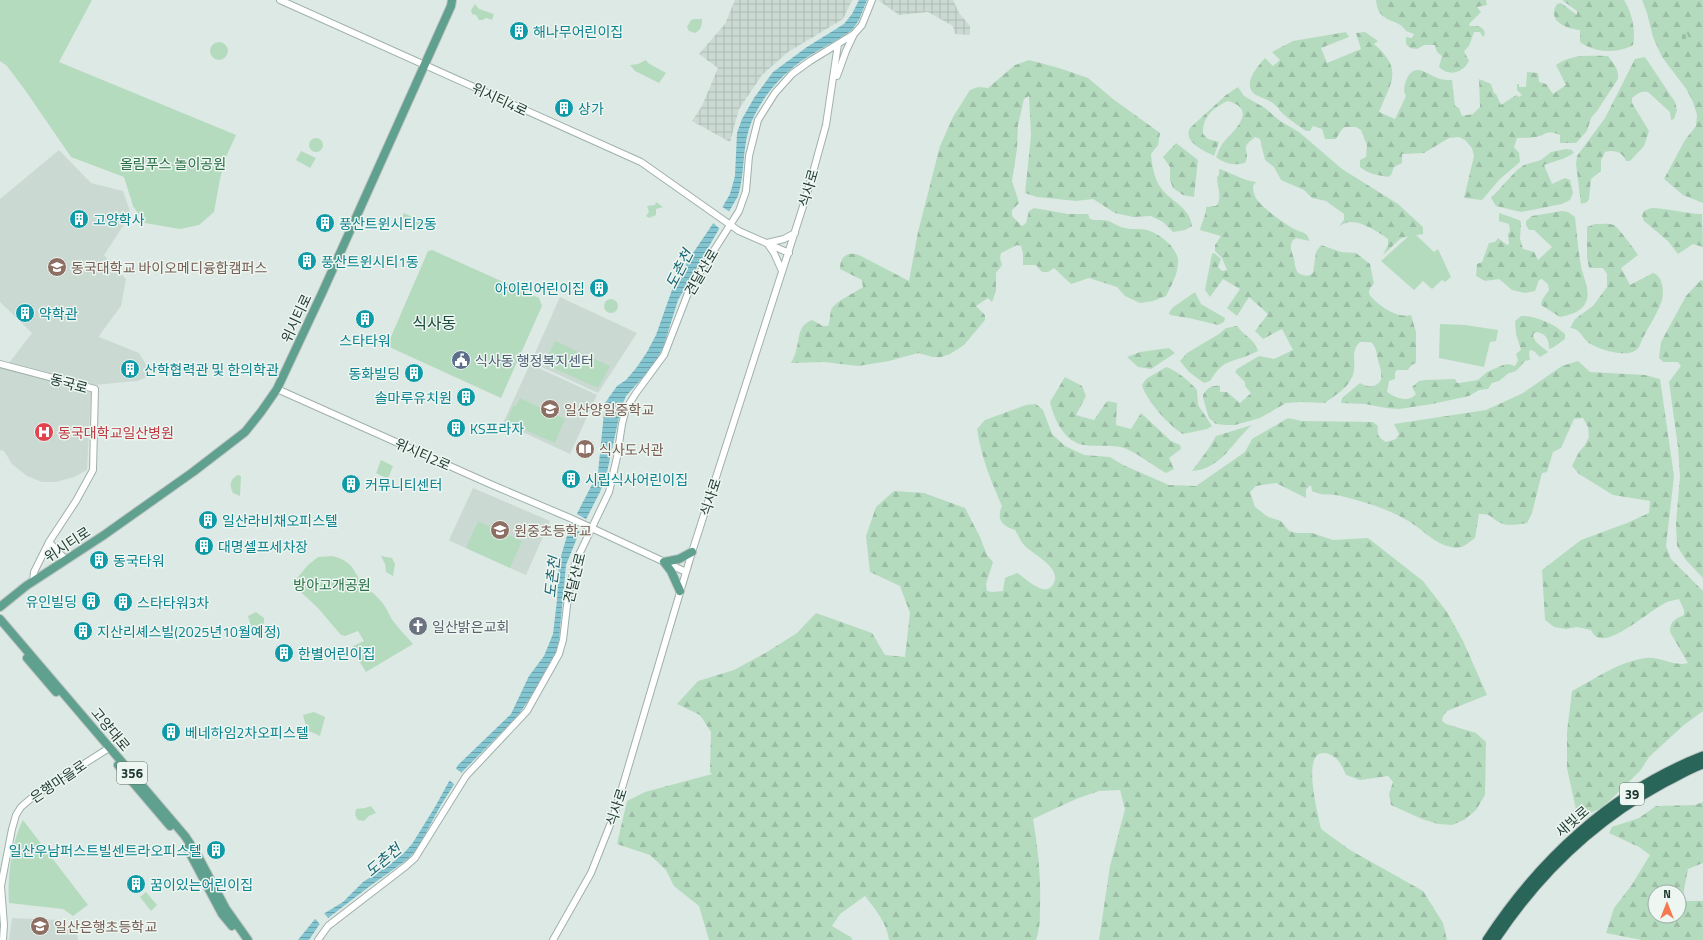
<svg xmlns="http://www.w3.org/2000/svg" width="1703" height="940" viewBox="0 0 1703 940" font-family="'Titillium Web','Noto Sans KR',sans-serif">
<defs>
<pattern id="industrial-grid" width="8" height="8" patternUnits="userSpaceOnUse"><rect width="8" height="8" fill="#cbd9d3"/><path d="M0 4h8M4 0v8" fill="none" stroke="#aebbb6"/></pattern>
<pattern id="forest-firs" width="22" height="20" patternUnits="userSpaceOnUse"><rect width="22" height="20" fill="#b5dbbf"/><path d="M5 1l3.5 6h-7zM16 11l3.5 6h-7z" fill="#9bbda5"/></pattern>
<pattern id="cemetery-stones" width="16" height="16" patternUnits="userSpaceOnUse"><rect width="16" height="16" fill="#b5dbbf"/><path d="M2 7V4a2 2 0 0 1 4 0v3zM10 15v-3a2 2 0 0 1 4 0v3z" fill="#9bbda5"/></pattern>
<pattern id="water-rules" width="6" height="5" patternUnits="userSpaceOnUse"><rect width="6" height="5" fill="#82c4d0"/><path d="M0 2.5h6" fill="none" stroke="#6aa0a9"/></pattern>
</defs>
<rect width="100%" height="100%" fill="#dde9e4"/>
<!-- built -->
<path fill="#cbd9d3" d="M59 150 91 183 123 191 131 214 104 255 126 279 121 306 101 333 99 337 139 353 150 371 148 377 137 381 94 385 9 363 32 333 0 302V199Z
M560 297 637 333 598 393 531 362Z
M530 364 597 395 570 454 503 423Z
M0 367 91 392 87 470 74 477 56 482H42L27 476 12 464 4 451 0 450Z
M473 488 550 521 526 575 450 541 449 540Z
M12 918 60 920 77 932 78 940H9Z"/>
<!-- industrial -->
<path fill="url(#industrial-grid)" d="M735 0H852L843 19 788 52 762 75 739 109 730 142 692 121 702 106 718 68 699 54 725 24Z
M878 0H953L959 13 970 26V35L955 34 953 26 928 12 899 15Z"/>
<!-- forest -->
<path fill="url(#forest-firs)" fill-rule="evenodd" d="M1376 0H1486L1487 5 1477 7 1481 12 1469 24V26C1476 26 1484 25 1485 34L1483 37 1480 32H1474L1469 46 1464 51 1469 61C1463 73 1449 77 1439 67L1442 56 1437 52 1435 45H1424L1417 49 1410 48 1406 44V37L1412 38 1414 34 1406 31C1398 17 1378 25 1376 0Z
M1562 0H1624C1632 12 1636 31 1633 45 1617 54 1595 53 1580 42V30C1567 29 1546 21 1557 4L1561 3 1577 15V11Z
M1642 0H1703V203L1683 195 1664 179 1685 140 1696 126 1697 115 1693 102 1687 90 1662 57 1653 37 1647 13Z
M1346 32 1349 37 1321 48 1327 63 1361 49 1356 33 1365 32 1378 41 1374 44C1404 70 1391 82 1379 112L1395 119 1406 96C1403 91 1404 87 1406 81 1414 60 1427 75 1440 79 1444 80 1448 80 1452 80L1455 106 1459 108 1462 116 1473 114 1480 107 1479 79 1491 84 1494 93 1496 94 1501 105 1516 95 1519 97 1522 95 1517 90V84H1519V87H1526L1527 72 1538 73 1539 82 1546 84 1553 94 1566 85 1556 65C1572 54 1589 56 1608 56 1614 64 1619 69 1618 79L1597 111 1591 118 1587 131 1576 143H1560V135C1545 128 1547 136 1534 137 1529 138 1523 138 1517 138L1514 147 1519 153 1520 162 1500 179 1482 200 1464 198 1474 156 1472 148 1465 140 1459 137 1449 138 1424 153 1402 154V163L1394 167 1391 175 1388 177C1377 175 1368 174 1360 167V160L1366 157 1367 145 1361 130 1356 127H1344L1340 132 1336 139H1325L1322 129 1313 126 1310 131H1306C1298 125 1288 119 1281 112 1279 110 1278 107 1275 105 1270 100 1262 98 1256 95 1241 85 1257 67 1265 58L1273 66 1280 60 1272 52 1293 41Z
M1645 57 1675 102 1677 110 1674 119 1671 120 1670 112 1648 92C1642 90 1637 94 1632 98V103L1649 131 1644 146 1630 161H1626C1623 152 1614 149 1605 152L1601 160V171L1591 179 1589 199 1587 202 1581 204 1576 164 1577 156 1605 118 1635 59Z
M1029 60 1059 68 1088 78 1113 99 1160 133 1158 145 1151 154C1152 166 1154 178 1161 188 1171 202 1189 206 1192 226L1185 230 1173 232 1163 222 1151 216 1133 217 1115 213 1093 199 1076 201 1057 199 1037 197 1025 193 1031 136 1029 96 1024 99 1018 125 1017 149 1012 181 1019 203 1012 210V216L1022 226 1026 223 1029 211 1034 208 1068 214H1088L1090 219C1096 221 1103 219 1109 221 1115 224 1119 227 1125 228 1132 230 1141 228 1147 230 1160 234 1180 249 1178 264 1177 276 1171 286 1166 296L1153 301 1140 303 1125 296 1117 287 1089 278 1071 284 1054 268 1048 272H1042L1036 265H1023V253L1021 246 1017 245 1001 253 1000 258 1002 265 996 273V291L992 302 988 298 976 306 985 315V320L964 345 950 354 941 357H933L918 353 889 361 858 366 824 362 791 363C793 359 795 355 796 351 800 338 797 326 812 320L823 326H828C830 321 830 315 831 310 835 301 855 293 863 287L862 280 840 269C840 256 848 251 859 255L909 281 918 232 940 146 953 117 970 90 978 87 988 88 1015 65Z
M1238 87 1244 96 1265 108 1280 121 1299 132 1342 169 1398 204 1423 227V234L1405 237 1400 239 1383 255 1388 245V239C1381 233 1360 221 1351 222 1347 222 1343 224 1339 226L1344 220V214L1326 201 1312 198 1304 190 1281 180 1274 167 1265 160 1260 139 1255 137C1237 151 1252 149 1245 163 1234 166 1225 164 1216 157 1218 153 1220 147 1223 143 1233 131 1259 110 1228 101 1214 107 1202 117 1203 134L1208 139 1219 142 1214 156C1203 150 1183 142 1190 128L1226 95Z
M1176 143 1198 160 1194 197 1183 195 1173 188 1170 180V167L1163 157Z
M1566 149 1572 150 1574 153 1565 158 1544 165 1552 184 1565 178 1570 180 1573 193 1570 200 1562 204 1521 212 1496 206 1491 198 1517 170 1524 165 1541 160 1551 152Z
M1220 169 1246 180 1256 182 1253 186C1253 190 1254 195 1256 198 1261 207 1284 223 1294 229 1300 232 1309 232 1309 241L1296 238C1287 244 1292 251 1294 259 1295 264 1295 268 1298 273 1303 275 1308 278 1313 273L1316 252 1321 245 1341 252 1356 253 1370 264 1374 284C1370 287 1369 289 1369 294 1377 305 1397 319 1411 315L1416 332V363L1411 365 1408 370H1397L1395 372V379L1389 381 1387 392C1395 398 1409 403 1416 394L1412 387 1419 381 1425 380 1455 379 1457 383H1459L1478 380 1487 372 1503 365 1508 364 1515 366 1518 360 1516 354 1521 350 1516 334 1515 321 1521 316C1535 315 1555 324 1565 334V339L1554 347 1549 349C1549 339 1546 334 1537 332L1534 333 1533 336 1536 342 1548 352 1540 357 1534 351 1530 350 1529 353 1530 360 1525 361 1516 371 1509 373 1499 381 1492 383 1488 389 1479 390 1469 396 1432 404 1399 409 1386 408 1365 404 1341 403 1342 398 1360 383C1369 388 1375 388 1381 380 1382 371 1380 368 1378 360 1376 352 1377 348 1371 342H1360C1349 352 1358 365 1352 377 1347 389 1334 396 1325 403L1302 402 1286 403 1260 418 1235 425H1225L1216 424 1209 418 1203 398V395C1207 388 1212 385 1220 386V392H1227L1240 403 1251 393 1245 386V382L1235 372 1237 369 1259 356 1274 359 1293 350 1282 329 1263 339 1255 331 1268 314 1249 297 1237 316 1227 308 1240 289 1223 279 1210 297 1205 290 1212 254 1214 253 1221 259 1218 267 1222 271 1227 270 1222 258 1215 251V245L1221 236 1200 230C1202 221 1206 216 1206 207L1216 206C1223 198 1217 187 1217 177L1219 175V170Z
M1651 208C1668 208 1685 214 1702 214L1703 247 1693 244 1678 254 1668 241 1644 221 1642 216 1644 211Z
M1562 211 1568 212 1575 217C1577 233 1578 250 1581 266 1583 277 1591 292 1586 302 1582 312 1570 315 1560 317L1541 305 1542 300 1549 290 1548 284 1542 279 1539 280 1535 291 1525 293 1512 290 1499 279 1485 281 1476 276 1477 264 1482 262 1489 243 1495 242 1498 238 1507 245 1509 244 1508 234 1510 231 1509 224 1499 221V213L1519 220 1521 222 1520 239 1523 249 1534 252 1538 260 1552 247 1534 230H1529L1526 225V221L1532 216Z
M1595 224C1601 224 1609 223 1614 225 1617 226 1635 250 1638 255L1621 268 1630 285 1653 273C1663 276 1664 291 1662 300 1657 316 1645 331 1639 347 1630 360 1600 350 1589 343 1581 337 1581 329 1570 328L1575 319 1593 306 1607 287V274L1603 268H1589L1587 257V227Z
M1701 280 1703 281V578L1686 560 1677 546 1676 523 1680 477 1678 447 1669 382 1681 366 1678 362H1663L1659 358 1661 342 1686 296Z
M1195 292 1201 304 1225 318 1224 322 1218 325 1189 318 1170 315 1169 313 1172 308Z
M1237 326C1244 336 1255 339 1258 351 1247 357 1235 359 1225 364 1218 368 1214 375 1210 381L1204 383 1189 372 1180 361 1187 353 1219 334 1226 328Z
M1169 348 1175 353 1151 369 1138 367 1127 357 1140 352Z
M1578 361 1590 372 1645 375 1660 379 1674 476 1666 546 1671 559 1703 591V711L1684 725 1649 757 1640 771 1603 807 1578 819 1567 768V732L1572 691C1595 679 1620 661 1646 658 1660 656 1674 667 1688 663L1670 632C1670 621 1675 619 1684 615V610L1679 599C1675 600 1670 601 1667 602 1652 609 1615 642 1600 638 1595 637 1593 634 1591 630L1577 627 1566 629 1554 627 1545 620 1542 570 1581 540 1627 523 1649 513 1650 501 1613 495 1579 474 1572 466 1579 452 1585 445 1589 437 1588 427 1583 418 1574 419 1561 448 1553 452 1547 472 1542 473 1532 513 1527 523C1519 524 1506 527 1499 522 1489 517 1493 514 1479 514L1475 538C1467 544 1461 550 1451 547 1435 544 1423 530 1410 522 1389 509 1365 502 1341 496 1330 493 1325 497 1312 491L1311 485 1306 489V498L1276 483 1256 486 1250 492 1255 507 1268 517 1281 521 1289 531 1296 533H1312L1333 540 1368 538 1423 581 1447 612 1463 641 1487 695 1447 711 1443 716 1442 721 1446 724 1476 733 1486 742 1485 795 1476 810 1464 820 1452 825 1438 824 1422 819 1391 805 1389 794 1393 782 1388 776 1360 780 1346 775C1342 766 1339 758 1329 754 1298 743 1319 817 1321 829L1350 850 1423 891 1443 923 1447 940H1099L1110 866 1125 809 1120 790 1099 791 1076 799 1033 819C1038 849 1041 875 1040 906 1040 918 1040 929 1036 940H889C887 923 875 909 865 896L840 914 832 926 852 938V940H709L699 906 674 886 666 870 650 855 617 844 627 801 645 792 712 774 710 772 711 732 700 715 677 704 698 681 734 670 767 652 797 633 816 613 872 633 885 655 905 657 910 613 900 586 870 572 866 536 876 507 894 491 924 493 965 508 980 537 987 555 993 562 986 584 987 591 993 592 1003 591 1005 578 1017 573C1026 578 1043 597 1052 586 1065 569 1034 555 1025 546 1020 541 1019 536 1015 530 1002 526 996 520 1002 506 991 481 981 457 977 429L985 420 1026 405 1036 404 1043 410 1052 434 1065 446 1084 455 1110 457 1123 465 1169 485 1196 486 1245 452 1252 439 1288 418 1302 421 1373 422 1378 426C1377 434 1378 438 1386 442L1396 439 1399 434 1394 424 1486 410 1523 393 1562 366Z
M1166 367C1178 371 1189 381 1197 390L1198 405 1212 426 1207 429 1183 434C1169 426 1146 400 1142 385L1146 379Z
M1065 377 1082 386 1086 396 1076 415 1094 420 1107 401 1117 403 1116 425 1131 429 1141 413 1171 441 1180 445 1181 449 1169 458 1174 469 1166 473C1155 467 1136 452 1124 448 1111 444 1097 447 1084 445 1064 442 1054 419 1050 402Z
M1252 425C1232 442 1222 469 1192 471L1209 448 1216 436Z
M1703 802V863L1688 869 1682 901H1703V940H1642L1606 933 1614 908 1631 886 1650 855 1639 847 1609 833 1612 827 1639 818 1656 806 1695 805ZM1655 892H1679V916H1655Z"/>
<!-- cemetery -->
<path fill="url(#cemetery-stones)" d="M1676 37a6 6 0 1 1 12 0a6 6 0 1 1-12 0Z"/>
<!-- park -->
<path fill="#b5dbbf" d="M0 0H92L59 62 236 135 226 157 220 179 214 212 199 225 180 229 145 223 133 206 124 177 71 157 25 90 7 66 0 61Z
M475 4 479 9 494 14 492 20 486 18 483 20H479L476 15 472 14 471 10Z
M695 19H702C702 26 701 30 695 33L689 31 687 27 691 20Z
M210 51a9 9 0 1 1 18 0a9 9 0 1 1-18 0Z
M646 60 648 63 666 73 659 83 635 71 630 65 638 64Z
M309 145a7 7 0 1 1 14 0a7 7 0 1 1-14 0Z
M301 151 316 158 310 168 296 160Z
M656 202 663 207 656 209V215L649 218 646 216 649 212 647 206 655 205Z
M404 213 424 223 423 227 419 228 416 224C410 225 405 223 402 217Z
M1413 232 1434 252 1438 249 1451 277 1445 282 1442 280 1432 289 1423 281 1414 290 1381 261Z
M432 250 539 298 542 306 501 398 387 346 428 251Z
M604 306a7 7 0 1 1 14 0a7 7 0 1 1-14 0Z
M1440 324 1465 325 1498 330 1496 341 1490 342 1484 367 1439 358Z
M555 341 610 366 598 388 544 364Z
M520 398 565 419 555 443 506 422 513 406H516Z
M381 460 393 466 388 479 376 473Z
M238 475 241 476 240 496 233 493C229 485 230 479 238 475Z
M478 521 522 541 510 568 466 548Z
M332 556C359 563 351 574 367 588 373 593 379 598 384 605 387 609 389 614 391 618 398 628 406 636 413 644L366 672 352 650 353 646 364 641 358 631 345 636 341 635 317 607 292 584 308 565 318 557Z
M381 556 392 558 395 564 393 576 386 572 385 564Z
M256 612 264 618V623L261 627H251L248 616Z
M314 712 325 717 320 736 307 730 303 715Z
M371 806 376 813 369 816 364 821 358 820 355 815 356 809 365 808Z
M23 820 88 905 73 916 63 909 9 903C7 880 12 840 23 820Z
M146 892 157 905 151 911 140 897Z"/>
<!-- water -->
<path fill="url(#water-rules)" d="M859 0H867L859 20 852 30C835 42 817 50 800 62 778 78 757 103 749 129 742 151 745 174 738 196L678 300 664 345 655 364 626 396 621 408 606 477 600 492 579 533 566 565 559 640 556 653 530 698 517 717 462 772 441 805 417 849 408 859 370 886 319 925 309 940H298L315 919 343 902 363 882 393 862 404 853 412 844 435 807 458 765 511 714 529 676 544 656 553 634 557 600 559 563 569 529 598 473 605 403 617 386 626 380 637 367 647 352 656 335 672 290 689 259 712 225 730 194 735 176 737 133 742 119 754 98 773 72 807 47 844 24 852 14Z"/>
<!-- pier -->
<path fill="#dde9e4" d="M721 206 730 212 720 229 712 222Z
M575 513 586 519 581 532 569 526Z
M455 768 462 773 455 785 448 779Z
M323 912 329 919 321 926 314 917Z"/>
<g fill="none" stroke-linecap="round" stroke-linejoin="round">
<defs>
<path id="minor" d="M280 0 641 162 739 231 789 253
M837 76 846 51 854 34
M782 271 774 253 767 243 784 239 795 233
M0 364 95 389 93 470 76 501 49 542 66 560
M277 389 490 484 570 518 686 572
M33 582 34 572 49 542
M3 940 4 925 1 886 12 829 16 815 21 807 35 795 109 748
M318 940 328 926 406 866 415 858 466 776 527 711 559 654 563 640 568 597 575 563 609 492 617 457 622 424 626 409 636 393 664 355 690 288 739 211 746 191 749 156 758 120 775 93 792 74 810 61 854 34 862 25 872 0
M553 940 591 873 614 815 692 552 807 194 826 125 838 44"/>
<path id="major" d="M680 591 671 571 664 562 679 559 692 552
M0 607 26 586 104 535 193 472 245 432 261 412 277 389 323 291 451 6 452 0
M0 619 185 836 198 856 226 909 248 940
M27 658 56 692
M118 765 170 826
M187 848 222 914 232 926"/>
<path id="highway" d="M1487 940C1539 860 1613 791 1703 756
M1495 940C1538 875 1594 821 1662 784 1676 777 1689 769 1703 764"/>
</defs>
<!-- minor casing -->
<use href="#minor" stroke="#a0b0ab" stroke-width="8"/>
<!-- major casing -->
<use href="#major" stroke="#bcc3c1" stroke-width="10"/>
<!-- highway casing -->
<use href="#highway" stroke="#bcc3c1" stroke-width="11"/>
<!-- minor -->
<use href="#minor" stroke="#fff" stroke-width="6"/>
<!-- major -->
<use href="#major" stroke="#60a08f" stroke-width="8"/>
<!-- highway -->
<use href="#highway" stroke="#2a6559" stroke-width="9"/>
</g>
<!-- icons -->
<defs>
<symbol id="building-disc" viewBox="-11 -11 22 22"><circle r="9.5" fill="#0f9aa8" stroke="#edf6f1"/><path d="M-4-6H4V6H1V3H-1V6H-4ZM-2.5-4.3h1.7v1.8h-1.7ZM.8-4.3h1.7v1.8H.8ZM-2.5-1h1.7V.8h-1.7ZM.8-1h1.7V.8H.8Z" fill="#fff"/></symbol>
<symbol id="university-disc" viewBox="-11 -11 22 22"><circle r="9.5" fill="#8d6e63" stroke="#edf6f1"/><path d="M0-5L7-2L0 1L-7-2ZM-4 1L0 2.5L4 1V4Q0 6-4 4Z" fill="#fff"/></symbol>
<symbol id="civic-disc" viewBox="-11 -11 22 22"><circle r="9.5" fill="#5c6f8a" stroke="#edf6f1"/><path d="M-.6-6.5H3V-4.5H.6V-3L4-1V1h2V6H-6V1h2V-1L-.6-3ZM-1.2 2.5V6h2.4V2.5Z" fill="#fff"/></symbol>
<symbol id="school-disc" viewBox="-11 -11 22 22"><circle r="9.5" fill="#8d6e63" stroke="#edf6f1"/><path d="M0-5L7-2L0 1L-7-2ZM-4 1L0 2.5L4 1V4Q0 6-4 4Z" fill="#fff"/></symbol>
<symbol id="hospital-disc" viewBox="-11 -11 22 22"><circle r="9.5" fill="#e0444e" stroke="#edf6f1"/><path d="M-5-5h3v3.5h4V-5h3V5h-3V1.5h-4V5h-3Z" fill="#fff"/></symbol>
<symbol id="library-disc" viewBox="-11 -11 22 22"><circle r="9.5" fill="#8d6e63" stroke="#edf6f1"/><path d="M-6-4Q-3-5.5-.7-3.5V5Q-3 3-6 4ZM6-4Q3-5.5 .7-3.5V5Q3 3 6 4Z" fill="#fff"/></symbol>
<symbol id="church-disc" viewBox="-11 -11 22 22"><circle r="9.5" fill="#6b7280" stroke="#edf6f1"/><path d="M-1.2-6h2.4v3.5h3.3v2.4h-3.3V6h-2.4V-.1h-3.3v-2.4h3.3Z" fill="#fff"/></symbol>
</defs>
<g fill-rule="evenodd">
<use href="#building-disc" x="508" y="20" width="22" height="22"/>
<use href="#building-disc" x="553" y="97" width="22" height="22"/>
<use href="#building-disc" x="68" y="208" width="22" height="22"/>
<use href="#building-disc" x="314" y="212" width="22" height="22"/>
<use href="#building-disc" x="296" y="250" width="22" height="22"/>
<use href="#university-disc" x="46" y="256" width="22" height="22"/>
<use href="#building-disc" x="588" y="277" width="22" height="22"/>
<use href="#building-disc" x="14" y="302" width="22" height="22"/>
<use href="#building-disc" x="354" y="308" width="22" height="22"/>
<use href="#civic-disc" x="450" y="349" width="22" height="22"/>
<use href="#building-disc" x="119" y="358" width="22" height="22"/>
<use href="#building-disc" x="403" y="362" width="22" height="22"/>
<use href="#building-disc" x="455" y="386" width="22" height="22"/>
<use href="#school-disc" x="539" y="398" width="22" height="22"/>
<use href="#building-disc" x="445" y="417" width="22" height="22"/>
<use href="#hospital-disc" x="33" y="421" width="22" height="22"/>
<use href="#library-disc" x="574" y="438" width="22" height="22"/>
<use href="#building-disc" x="560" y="468" width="22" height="22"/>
<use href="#building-disc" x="340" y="473" width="22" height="22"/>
<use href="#building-disc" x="197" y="509" width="22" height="22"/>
<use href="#school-disc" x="489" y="519" width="22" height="22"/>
<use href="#building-disc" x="193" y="535" width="22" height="22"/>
<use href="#building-disc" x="88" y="549" width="22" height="22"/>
<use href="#building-disc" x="80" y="590" width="22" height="22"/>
<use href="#building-disc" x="112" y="591" width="22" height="22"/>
<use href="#church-disc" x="407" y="615" width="22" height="22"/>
<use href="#building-disc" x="72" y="620" width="22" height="22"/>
<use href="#building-disc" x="273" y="642" width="22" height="22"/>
<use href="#building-disc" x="160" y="721" width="22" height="22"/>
<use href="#building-disc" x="205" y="839" width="22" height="22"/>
<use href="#building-disc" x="125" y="873" width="22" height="22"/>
<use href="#school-disc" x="29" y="915" width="22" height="22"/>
</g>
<g text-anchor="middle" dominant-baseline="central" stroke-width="3" stroke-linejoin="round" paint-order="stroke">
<!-- shield labels -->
<g fill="#edf6f1" stroke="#5c716b" stroke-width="1">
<rect x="117" y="762" width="30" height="22" rx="3"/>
<rect x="1620" y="783" width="24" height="22" rx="3"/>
</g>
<g font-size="13" font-weight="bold" fill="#1e3831">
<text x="132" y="773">356</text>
<text x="1632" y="794">39</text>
</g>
<!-- culture labels -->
<g font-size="14" fill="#0d838f" stroke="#edf6f1" text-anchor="start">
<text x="533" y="31">해나무어린이집</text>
<text x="578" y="108">상가</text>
<text x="93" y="219">고양학사</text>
<text x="339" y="223">풍산트윈시티2동</text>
<text x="321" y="261">풍산트윈시티1동</text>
<text x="585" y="288" text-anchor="end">아이린어린이집</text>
<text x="39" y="313">약학관</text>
<text x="365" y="340" text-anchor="middle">스타타워</text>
<text x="144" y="369">산학협력관 및 한의학관</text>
<text x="400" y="373" text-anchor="end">동화빌딩</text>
<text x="452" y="397" text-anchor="end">솔마루유치원</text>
<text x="470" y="428">KS프라자</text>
<text x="585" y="479">시립식사어린이집</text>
<text x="365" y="484">커뮤니티센터</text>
<text x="222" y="520">일산라비채오피스텔</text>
<text x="218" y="546">대명셀프세차장</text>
<text x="113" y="560">동국타워</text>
<text x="77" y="601" text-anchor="end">유인빌딩</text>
<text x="137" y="602">스타타워3차</text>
<text x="97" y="631">지산리셰스빌(2025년10월예정)</text>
<text x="298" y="653">한별어린이집</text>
<text x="185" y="732">베네하임2차오피스텔</text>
<text x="202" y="850" text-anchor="end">일산우남퍼스트빌센트라오피스텔</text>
<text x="150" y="884">꿈이있는어린이집</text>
</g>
<!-- street labels -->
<g font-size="14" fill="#1e3831" stroke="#edf6f1">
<text transform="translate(500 99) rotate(25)">위시티4로</text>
<text transform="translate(808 188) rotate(-74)">식사로</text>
<text transform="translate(701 272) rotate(-59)">견달산로</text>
<text transform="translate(296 318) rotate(-65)">위시티로</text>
<text transform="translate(69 383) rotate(15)">동국로</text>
<text transform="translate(423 454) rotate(24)">위시티2로</text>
<text transform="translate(710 497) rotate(-72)">식사로</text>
<text transform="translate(67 544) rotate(-33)">위시티로</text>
<text transform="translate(574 578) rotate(-76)">견달산로</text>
<text transform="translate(111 729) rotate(50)">고양대로</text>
<text transform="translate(58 781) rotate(-34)">은행마을로</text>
<text transform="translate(616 807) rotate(-72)">식사로</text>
<text transform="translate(1572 821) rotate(-41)">새빛로</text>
</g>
<!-- park labels -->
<g font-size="14" fill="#286f44" stroke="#edf6f1">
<text x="173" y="163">올림푸스 놀이공원</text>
<text x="332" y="584">방아고개공원</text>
</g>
<!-- education labels -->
<g font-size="14" fill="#785e54" stroke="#edf6f1" text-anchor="start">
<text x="71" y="267">동국대학교 바이오메디융합캠퍼스</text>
<text x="564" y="409">일산양일중학교</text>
<text x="599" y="449">식사도서관</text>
<text x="514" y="530">원중초등학교</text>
<text x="54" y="926">일산은행초등학교</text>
</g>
<!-- service labels -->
<g font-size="14" fill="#4e5e75" stroke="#edf6f1" text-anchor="start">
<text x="475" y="360">식사동 행정복지센터</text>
</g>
<!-- health labels -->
<g font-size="14" fill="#be3a42" stroke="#edf6f1" text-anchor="start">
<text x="58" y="432">동국대학교일산병원</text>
</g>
<!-- worship labels -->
<g font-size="14" fill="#5b616d" stroke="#edf6f1" text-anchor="start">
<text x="432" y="626">일산밝은교회</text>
</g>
<!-- water labels -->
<g font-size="15" font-style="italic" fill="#196574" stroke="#edf6f1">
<text transform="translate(679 269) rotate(-63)">도촌천</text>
<text transform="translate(552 577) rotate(-84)">도촌천</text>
<text transform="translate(383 860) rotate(-40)">도촌천</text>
</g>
<!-- quarter labels -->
<g font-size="16" fill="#1b4a3f" stroke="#edf6f1">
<text x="434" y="323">식사동</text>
</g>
</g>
<!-- north arrow -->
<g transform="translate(1667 904)"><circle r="19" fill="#edf6f1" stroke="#9aaaa4"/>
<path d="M0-3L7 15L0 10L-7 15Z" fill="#f47850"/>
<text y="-6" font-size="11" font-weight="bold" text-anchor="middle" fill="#1e3831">N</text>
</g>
</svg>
